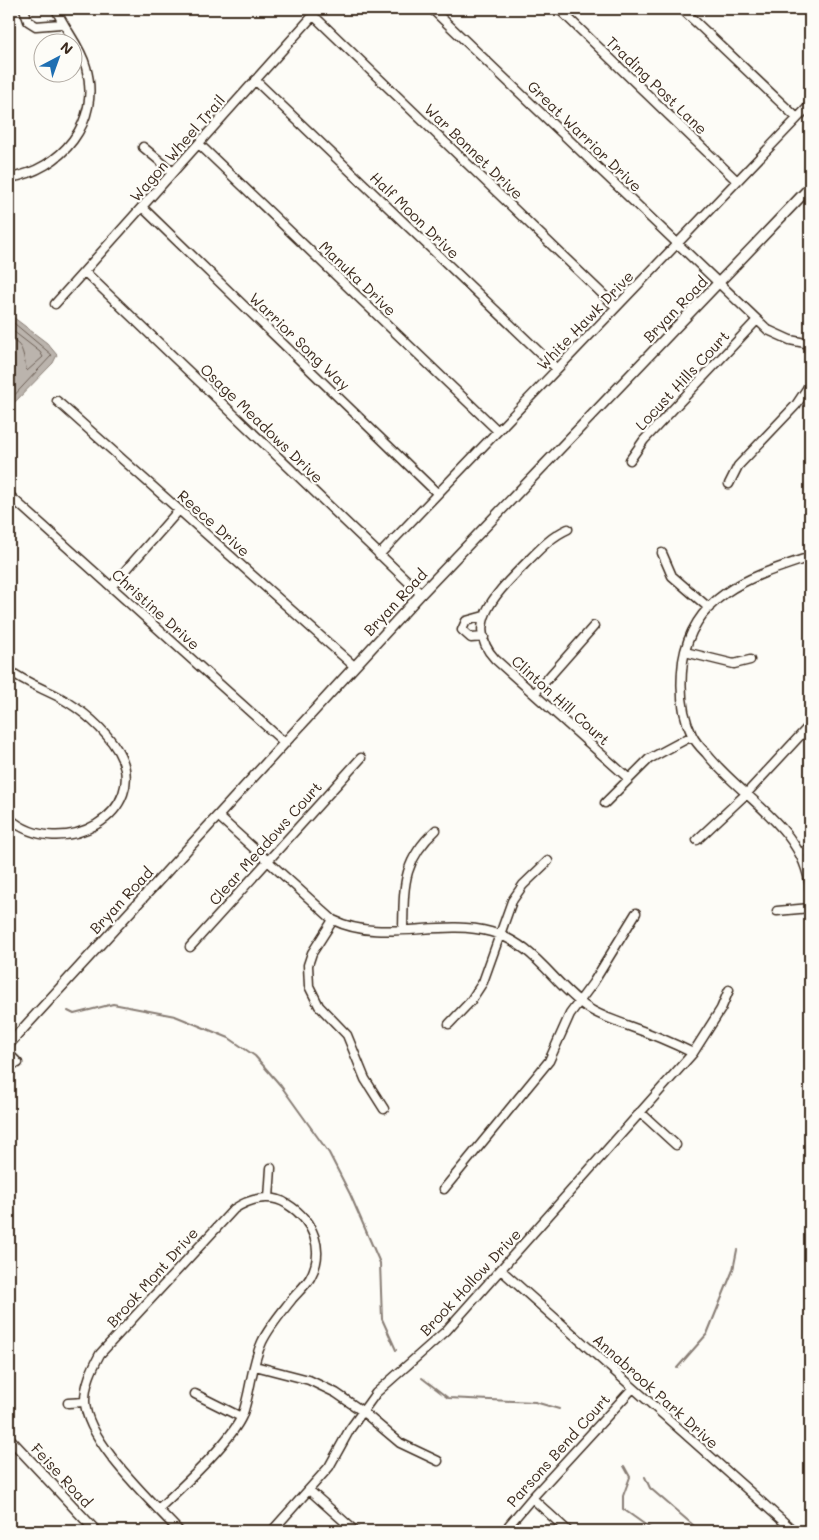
<svg xmlns="http://www.w3.org/2000/svg" width="819" height="1540" viewBox="0 0 819 1540" font-family="Mali,sans-serif">
<rect width="100%" height="100%" fill="#fdfcf7"/>
<filter id="ink" filterUnits="userSpaceOnUse"><feTurbulence type="fractalNoise" baseFrequency=".02" numOctaves="2"/><feDisplacementMap in="SourceGraphic" scale="10" xChannelSelector="R" yChannelSelector="G"/><feConvolveMatrix kernelMatrix="1 2 1 2 8 2 1 2 1" color-interpolation-filters="sRGB"/></filter>
<g filter="url(#ink)">
<!-- water -->
<path fill="#bbb4ad" stroke="#887d74" d="M9 314 47 343 57 355 53 363 9 408V379L15 370 9 344Z"/>
<g fill="none" stroke-linecap="round" stroke-linejoin="round">
<!-- shore -->
<path stroke="#6e6157" stroke-width="1" d="M9 319 52 355 9 401
M9 328 40 352 43 357 27 371C23 359 25 342 9 340"/>
<!-- stream -->
<path stroke="#887d74" stroke-width="2" d="M68 1011 74 1014 113 1004 175 1016 229 1038 255 1056 281 1086 329 1153 350 1194 380 1263 382 1319 396 1350
M677 1368 707 1334 733 1270 737 1250
M422 1378 448 1398 535 1402 559 1409
M624 1466 630 1477 623 1496V1509L654 1531
M645 1477 650 1488 700 1531"/>
<defs>
<path id="minor" d="M24 9 28 21 36 26 61 24
M432 9 768 330 790 340 810 344
M559 9 736 180
M682 9 797 118
M806 9 810 13
M313 15 616 307
M255 80 557 369
M199 144 498 431
M143 147 173 172
M9 178C61 170 102 122 86 67 80 45 64 29 56 9
M143 208 437 493
M85 272 421 594
M55 304 319 9
M57 401 354 666
M630 460 644 440 757 320
M729 484 738 466 796 405 810 384
M9 495 285 743
M568 529C550 537 538 551 524 565 500 590 462 624 495 659L628 778
M662 553 672 576 709 608
M379 555 810 105
M810 557C754 576 694 592 683 661 680 685 681 713 692 735 695 742 701 748 706 753 740 797 805 828 810 889
M111 587 179 510
M484 637 471 638 462 630 466 621 484 616
M685 652 734 664 750 660
M9 670C24 682 42 688 59 697 81 709 105 729 118 751 153 812 61 864 9 818
M534 694 594 626
M605 803 649 759 692 736
M218 816 333 920C382 944 440 918 491 932 535 944 553 984 588 1008 600 1016 614 1020 626 1025 649 1033 671 1042 693 1053
M697 840 746 794 810 725
M800 854 810 848
M777 911 810 908
M333 920 312 953 308 965 309 986 319 1006 347 1035 365 1079 384 1109
M403 929C404 886 402 861 436 830
M190 947 361 758
M449 1024 470 1002 483 982 512 901 523 885 548 861
M9 1054 18 1063
M640 1112 676 1145
M444 1189 549 1061 570 1014 593 983 636 913
M269 1198 271 1168
M501 1270 794 1531
M255 1366 309 1380 336 1393 362 1411 400 1443 438 1461
M195 1394 241 1417
M68 1403 85 1402
M309 1490 355 1531
M532 1498 568 1531
M158 1509C181 1488 230 1443 242 1416 251 1392 251 1365 262 1342 269 1327 282 1312 292 1299 298 1292 305 1286 310 1278 326 1250 313 1220 287 1204 270 1193 249 1199 234 1209L100 1354C92 1369 85 1384 85 1401 85 1440 153 1503 179 1531
M272 1531 329 1467 350 1429 376 1393 446 1331 693 1053 721 1009 729 990
M506 1531 509 1525 532 1498 633 1388"/>
<path id="major" d="M9 1044 421 594 810 187
M9 1438 96 1531"/>
</defs>
<!-- minor casing -->
<use href="#minor" stroke="#3b2a1e" stroke-width="11"/>
<!-- major casing -->
<use href="#major" stroke="#3b2a1e" stroke-width="12"/>
<!-- minor -->
<use href="#minor" stroke="#fdfcf7" stroke-width="8"/>
<!-- major -->
<use href="#major" stroke="#fdfcf7" stroke-width="9"/>
</g>
</g>
<g text-anchor="middle" dominant-baseline="central" stroke-width="4.5" stroke-linejoin="round" paint-order="stroke">
<!-- street labels -->
<g font-size="15" fill="#3b2a1e" stroke="#fdfcf7">
<text transform="translate(657 85) rotate(44)">Trading Post Lane</text>
<text transform="translate(585 136) rotate(44)">Great Warrior Drive</text>
<text transform="translate(177 148) rotate(-49)">Wagon Wheel Trail</text>
<text transform="translate(474 151) rotate(44)">War Bonnet Drive</text>
<text transform="translate(415 215) rotate(44)">Half Moon Drive</text>
<text transform="translate(358 278) rotate(44)">Manuka Drive</text>
<text transform="translate(675 309) rotate(-46)">Bryan Road</text>
<text transform="translate(585 320) rotate(-46)">White Hawk Drive</text>
<text transform="translate(300 341) rotate(44)">Warrior Song Way</text>
<text transform="translate(682 380) rotate(-47)">Locust Hills Court</text>
<text transform="translate(262 423) rotate(44)">Osage Meadows Drive</text>
<text transform="translate(214 523) rotate(42)">Reece Drive</text>
<text transform="translate(395 602) rotate(-47)">Bryan Road</text>
<text transform="translate(156 609) rotate(42)">Christine Drive</text>
<text transform="translate(561 700) rotate(42)">Clinton Hill Court</text>
<text transform="translate(265 843) rotate(-48)">Clear Meadows Court</text>
<text transform="translate(121 900) rotate(-47)">Bryan Road</text>
<text transform="translate(152 1277) rotate(-48)">Brook Mont Drive</text>
<text transform="translate(470 1282) rotate(-47)">Brook Hollow Drive</text>
<text transform="translate(656 1391) rotate(42)">Annabrook Park Drive</text>
<text transform="translate(558 1450) rotate(-48)">Parsons Bend Court</text>
<text transform="translate(62 1475) rotate(47)">Feise Road</text>
</g>
</g>
<!-- margin -->
<rect width="819" height="1540" fill="none" stroke="#fdfcf7" stroke-width="30"/>
<rect x="15" y="15" width="789" height="1510" fill="none" stroke="#3b2a1e" stroke-width="2" filter="url(#ink)"/>
<!-- north arrow -->
<g transform="translate(58 58) rotate(41)"><circle r="24" fill="#fdfcf7" stroke="#afa8a0"/>
<path d="M0-4L9 19L0 12L-9 19Z" fill="#1f6fb2"/>
<text y="-8" font-size="14" font-weight="bold" text-anchor="middle" fill="#3b2a1e">N</text>
</g>
</svg>
